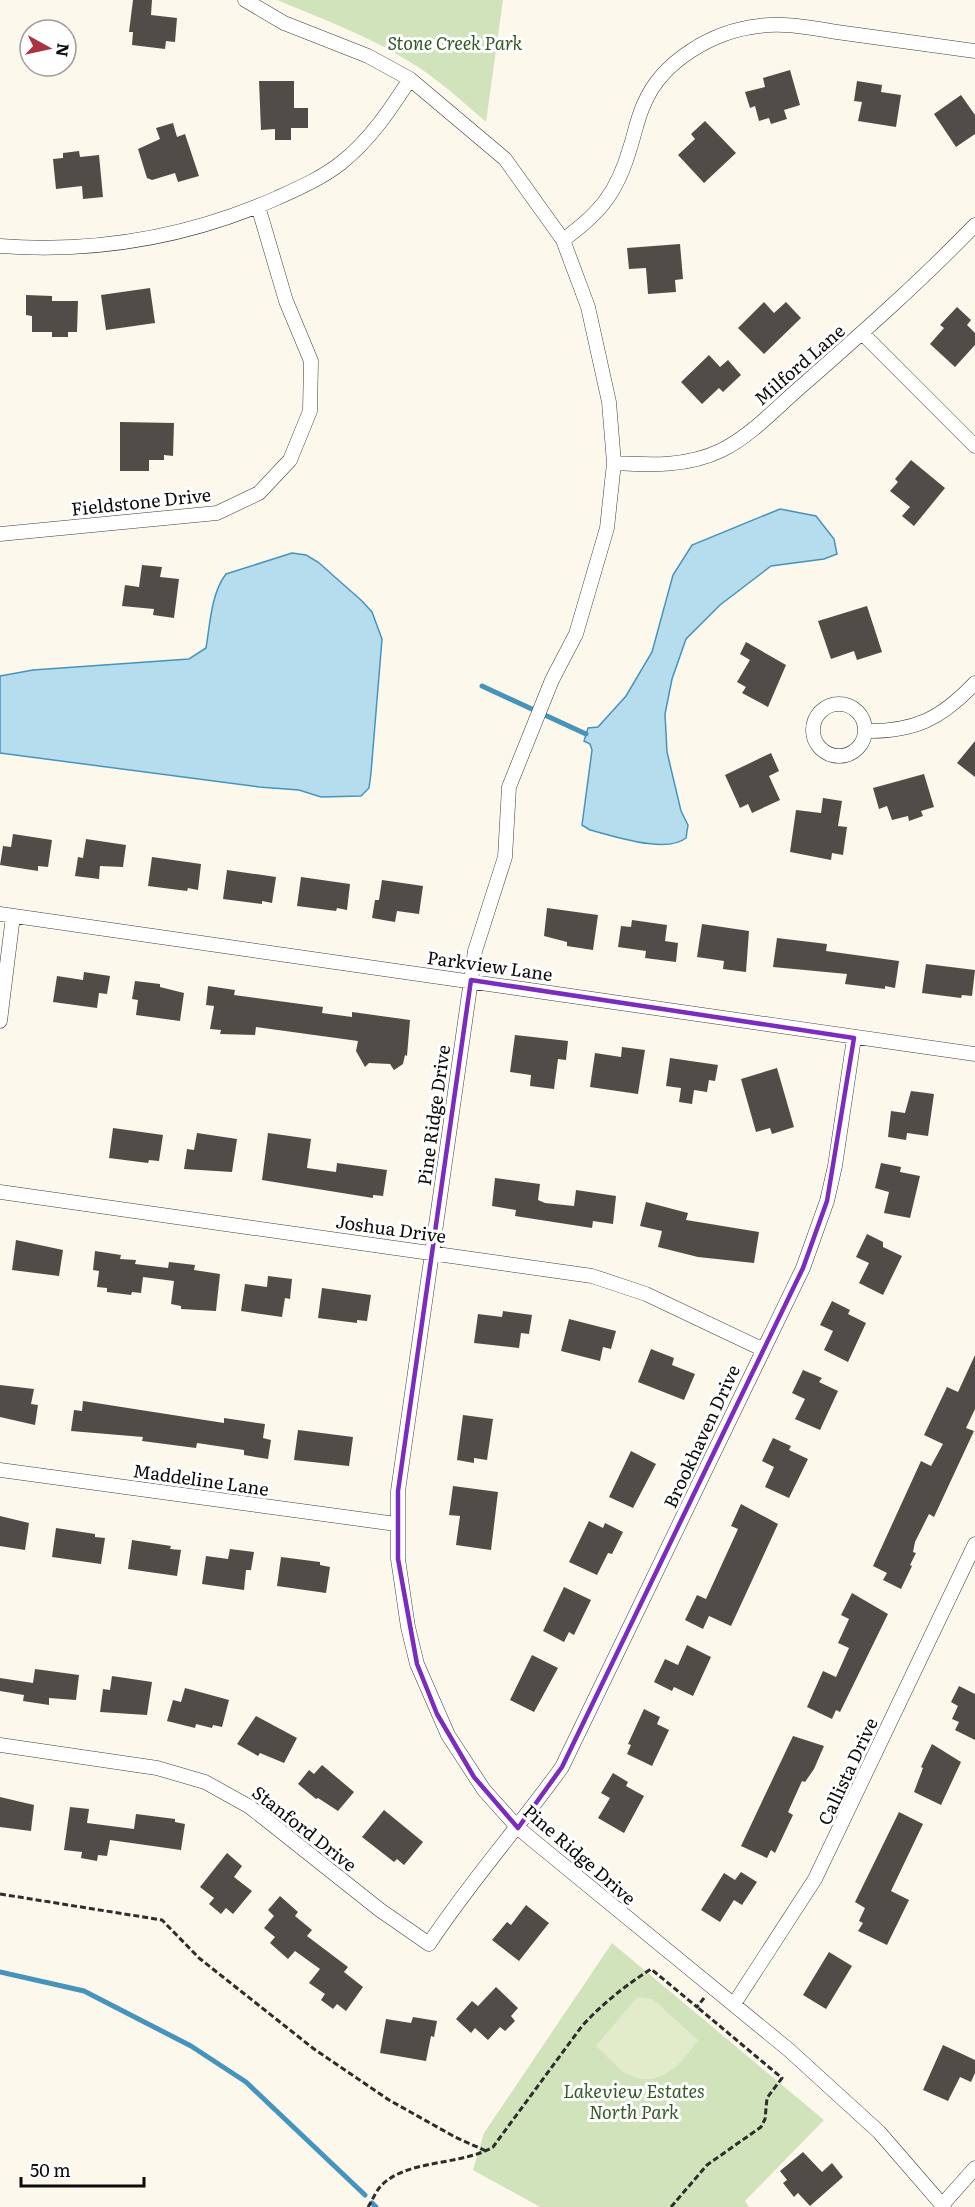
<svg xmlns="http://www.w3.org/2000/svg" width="975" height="2207" viewBox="0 0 975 2207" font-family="Literata,serif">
<rect width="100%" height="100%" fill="#fdf8ec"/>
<!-- green -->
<path fill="#d1e3ba" d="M277 0H503L486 122C462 101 438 79 410 62 369 36 322 19 277 0Z
M612 1943 824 2120 745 2201 749 2207H540L473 2170 484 2133Z"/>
<!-- pitch -->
<path fill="#e2ebca" d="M637 1997 653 1999 698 2040C682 2064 656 2093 624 2072 614 2065 605 2054 596 2046Z"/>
<!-- water -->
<path fill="#b6ddee" stroke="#4694bc" stroke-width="1.5" d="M780 509 816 516 834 539 837 554 824 559 771 566 720 605 686 639 672 679 665 714 667 752 681 811 688 825 686 838C666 854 615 836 590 830L582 825 592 750 590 744 584 741 588 728 598 727 626 696 652 652 673 575 692 545Z
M292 553 306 555 318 562 362 601 372 612 382 639 371 773 369 788 361 796 321 797 299 790 259 787 0 753V676L33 670 189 659 206 648C210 625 211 593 226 574Z"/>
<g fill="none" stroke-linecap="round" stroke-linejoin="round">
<!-- stream -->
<path stroke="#4694bc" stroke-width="5" d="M482 686 586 734
M0 1972 84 1991 191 2046 246 2082 365 2195
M372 2203 376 2207"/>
</g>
<!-- building -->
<path fill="#524c49" d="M133 0H152L151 15 177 18 175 42 166 41 165 49 132 45 133 32H129Z
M790 70 800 105 784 110 787 119 771 124 769 118 759 121 755 106 750 108 745 92 765 87 763 78Z
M259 81H294V108H308V128H291V140H275V129L261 130Z
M857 81 882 85 881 92 901 95 896 127 858 121 862 102 854 101Z
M961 95 975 115V134L956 147 934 114Z
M705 121 736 153 704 183 678 155 695 139 691 134Z
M173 123 177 137 185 134 199 176 178 182 175 173 152 180 147 178 138 149 160 139 156 128Z
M79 151 80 157 99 155 103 197 83 199 82 186 56 189 53 159 63 158V153Z
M680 244 683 279 675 280 676 292 648 294 646 268 629 269 627 248Z
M150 288 155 323 106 330 101 295Z
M26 295 52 296V301H78L77 332H68V337H52V332H32V316L26 315Z
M764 302 774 313 786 302 801 318 764 354 738 328Z
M957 307 971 320 967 325 975 333V345L955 367 930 344 944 328 940 325Z
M709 355 720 367 728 360 741 375 723 392 719 388 702 404 681 382Z
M120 422 174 423 173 456 164 455V460H149V471H120Z
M911 460 945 488 914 526 902 516 910 507 890 491 898 482 895 479Z
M142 565 162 567 160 577 179 579 174 618 153 615 154 609 122 606 125 585 139 587Z
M867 606 882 652 857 660 854 651 831 659 818 621Z
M746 642 786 665 768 707 742 693 746 687 737 682 750 660 740 654Z
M975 741V777L957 763Z
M771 753 779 771 769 776 780 800 752 813 748 804 740 808 725 775Z
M924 774 934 807 921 811 923 816 909 821 908 816 892 820 887 806 879 809 873 788Z
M823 798 842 801 838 826 847 827 843 855 832 853 831 860 790 852 796 810 821 813Z
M13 834 52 840 48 867 38 866V871L0 865 3 846 11 847Z
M86 839 126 845 123 867 100 866 99 879 75 876 78 857 83 858Z
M152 857 201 864 198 890 188 888 187 891 148 886Z
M227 870 276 877 272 903 262 901V904L223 899Z
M301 877 350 884 347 910 337 908 336 911 297 906Z
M382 880 423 886 419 914 397 911 395 922 372 918 375 900H379Z
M547 908 598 915 593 950 567 946V942L544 936Z
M632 920 667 925 665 941 678 943 676 962 645 958 646 951 618 947 621 926 631 927Z
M702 924 749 931 746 972 723 969 724 961 697 957Z
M777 938 827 944 826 951 899 961 895 988 885 986V989L845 984 847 974 773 967Z
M926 964 975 970 972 996 962 995 961 998 922 993Z
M84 972 110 976 107 994 99 993 97 1008 53 1002 57 976 83 980Z
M135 981 160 984V987L184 993 180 1021 136 1015 138 1000 132 999Z
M208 986 235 990 234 995 323 1007 322 1013 352 1017V1012L410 1020 407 1056 405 1055 403 1064 394 1070 390 1064 369 1063 365 1067 356 1051 358 1041 256 1027 255 1035 220 1034 221 1030 210 1029 214 1006 206 1005Z
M515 1035 568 1041 566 1060 558 1059 554 1089 530 1086 531 1075 510 1072Z
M622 1047 645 1050 638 1094 590 1087 595 1053 621 1057Z
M670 1058 718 1065 715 1081 709 1080 707 1092 694 1090 692 1104 679 1102 681 1088 666 1086Z
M777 1068 794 1127 772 1134 770 1128 756 1132 741 1079Z
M911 1091 934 1094 928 1136 907 1133 906 1140 888 1137 891 1111 905 1113Z
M113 1128 163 1135 159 1161 149 1160 148 1163 109 1158Z
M197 1133 237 1139 232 1172 184 1169 187 1149 194 1150Z
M268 1133 311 1139 307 1168 336 1172 337 1163 387 1170 383 1196 373 1195V1198L262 1180Z
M881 1163 901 1167 900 1172 920 1176 910 1218 884 1213 889 1192 875 1188Z
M495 1178 540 1184 538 1200 545 1203 574 1206 576 1190 616 1196 613 1224 593 1221 592 1228 515 1216 516 1210 492 1206Z
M646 1202 688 1213 686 1220 759 1232 754 1263 698 1257 658 1247 662 1231 640 1226Z
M867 1234 883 1242V1247L902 1256 883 1295 859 1283 869 1263 856 1257Z
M16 1240 63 1250 59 1276 12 1270Z
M95 1251 121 1255 120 1259 136 1260 135 1264 168 1268 169 1262 195 1265 194 1270 220 1274 216 1311 181 1309V1306L171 1304 174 1281 143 1277 141 1293 132 1292 131 1295 107 1292V1288L97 1287 99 1271 93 1270Z
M268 1276 292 1279 290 1299 285 1298 282 1317 241 1311 245 1284 267 1287Z
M322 1288 371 1295 367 1321 357 1320V1323L318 1318Z
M832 1301 850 1310 848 1314 866 1323 848 1362 824 1350 833 1331 820 1325Z
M503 1311 532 1315 529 1334 521 1333 519 1348 474 1343 478 1314 502 1317Z
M569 1319 616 1331 611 1349 603 1347 600 1361 561 1351Z
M651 1349 674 1358 672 1365 695 1374 684 1400 638 1382Z
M975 1355V1409L966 1428 974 1431 934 1517 929 1514 915 1542 913 1552 916 1553 910 1565 912 1566 901 1589 883 1580 887 1573 873 1566 921 1461 931 1466 943 1444 924 1435 947 1387 958 1392Z
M803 1370 822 1378 819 1382 838 1391 820 1430 795 1419 805 1399 792 1393Z
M0 1385 34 1389 31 1404 38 1405 35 1425 0 1417Z
M83 1401 224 1423V1418L265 1424 263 1438 271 1440 268 1459 244 1455V1450L197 1443 196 1448 142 1441 143 1437 71 1431 74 1410 82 1411Z
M463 1415 493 1419 487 1460 474 1458V1463L457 1460Z
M298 1430 353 1437 349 1466 294 1460Z
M773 1438 791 1446 789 1450 808 1459 789 1498 765 1487 774 1467 762 1461Z
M631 1451 656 1464 633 1508 609 1497Z
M453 1486 498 1492 491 1550 456 1545 460 1516 449 1515Z
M741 1504 778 1524 731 1626 709 1616 703 1629 685 1620 697 1595 706 1599 738 1529 731 1526Z
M0 1516 29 1523 25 1550 0 1546Z
M589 1521 603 1528 605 1523 623 1532 612 1554 608 1553 597 1575 569 1562Z
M56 1528 95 1534V1537L105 1538 101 1564 52 1557Z
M132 1540 171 1546 170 1549 181 1550 177 1576 128 1569Z
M230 1549 254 1552 251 1570H246L244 1590 202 1584 206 1556 228 1559Z
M281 1557 320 1562V1565L330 1567 326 1593 277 1586Z
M564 1587 591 1600 574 1635 569 1632 564 1642 543 1631Z
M852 1593 888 1614 840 1712 836 1710 832 1719 807 1707 823 1671 836 1677 849 1648 838 1643 849 1619 841 1615Z
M687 1645 711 1657 693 1696 674 1687 672 1691 654 1682 665 1659 678 1665Z
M532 1655 558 1668 534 1712 510 1700Z
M35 1669 79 1675 76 1700 49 1698V1705L23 1701 24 1695 0 1691V1678L33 1683Z
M112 1676 152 1682 147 1715 100 1712 103 1689 110 1690Z
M959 1686 975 1694V1740L955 1730 959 1722 952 1719 958 1706 951 1702Z
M185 1688 229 1700 222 1727 213 1725 212 1728 196 1724 195 1728 167 1721 173 1700 181 1702Z
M644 1709 660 1717 657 1724 669 1730 652 1766 627 1754 631 1745 628 1744Z
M256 1716 297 1738 284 1763 260 1753 258 1756 237 1744Z
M793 1736 824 1746 814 1769 805 1782 802 1781 788 1812 793 1815 775 1853 771 1850 767 1858 741 1846Z
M932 1744 961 1762 941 1805 914 1792 923 1768 921 1767Z
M322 1765 354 1792 338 1811 318 1798 316 1799 298 1784 309 1770 314 1774Z
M613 1773 628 1782 626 1786 644 1796 624 1833 598 1818 610 1798 601 1793Z
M0 1797 34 1805 31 1831 0 1827Z
M70 1807 89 1809 87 1823 134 1829 136 1814 175 1819V1822L185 1824 181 1850 110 1840 107 1856 98 1855 97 1861 81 1858 82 1852 64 1850Z
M384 1810 423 1842 404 1865 397 1859 394 1862 362 1837Z
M899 1812 923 1824 891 1891 909 1900 887 1945 858 1931 863 1923 859 1921 865 1908 855 1902Z
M227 1853 242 1866 234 1877 252 1891 233 1914 226 1908 221 1914 209 1904 214 1898 200 1887Z
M741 1872 757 1882 742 1905 734 1900 720 1922 701 1910 724 1873 735 1880Z
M280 1896 298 1912 295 1916 312 1930 307 1936 348 1967 344 1972 363 1987 346 2011 337 2004 333 2009 321 2000 325 1994 309 1983 320 1969 295 1951 288 1959 270 1943 275 1937 264 1928 274 1916 268 1910Z
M526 1905 549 1923 519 1961 492 1940 507 1922 511 1925Z
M829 1952 852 1966 826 2009 803 1995Z
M496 1987 518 2008 511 2016 515 2021 505 2031 500 2027 488 2040 475 2028 471 2033 456 2019 472 2001 478 2006Z
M413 2017 437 2021 434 2037 431 2036 426 2061 380 2053 386 2019 411 2023Z
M943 2045 975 2060V2073L971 2082 960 2077 948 2101 923 2090Z
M803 2152 822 2172 832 2163 843 2177 810 2206 798 2193 794 2197 783 2183 787 2180 780 2171Z"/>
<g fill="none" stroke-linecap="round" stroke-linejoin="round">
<defs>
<path id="minor" d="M245 0 284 23 368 56 410 79 505 159 563 240 588 307 609 402 614 463 607 528 576 634 552 680 509 787 505 857 475 951 471 980 398 1491V1559L408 1627 417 1664 448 1735 484 1790 518 1828 789 2050 879 2132 944 2207
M563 240C600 213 617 193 630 148 635 133 637 119 644 104 662 61 713 31 759 26 787 22 816 29 844 33 888 39 931 45 975 51
M0 246C95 253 189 237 277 198 299 188 322 178 341 163 370 140 390 110 410 79
M862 333 975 446
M614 463C651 465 687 467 722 450 752 435 778 406 804 384 862 333 921 281 975 225
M0 534 217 513 259 493 290 460 310 411 311 361 286 301 258 206
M813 730a26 26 0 1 1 52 0a26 26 0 1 1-52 0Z
M865 731C914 732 941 719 975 683
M0 914 975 1054
M0 1021 13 916
M0 1192 592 1276 646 1294 762 1349
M0 1470 396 1524
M0 1745 157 1768 205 1782 250 1807 380 1910 429 1944C469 1883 519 1827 562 1767L803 1268 827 1201 835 1166 854 1038
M734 2004 815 1879 975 1544
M942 2205 975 2168"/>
</defs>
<!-- minor casing -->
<use href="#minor" stroke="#3e3e3e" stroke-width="15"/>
<!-- path -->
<path stroke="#2d2d2d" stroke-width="3" stroke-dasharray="6 3" stroke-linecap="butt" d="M0 1894 162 1920 199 1958 314 2049 389 2100 455 2137 486 2151
M368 2207C372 2201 375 2193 380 2187 404 2159 461 2166 493 2147L582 2026C603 2003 625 1986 651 1969L697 2007 704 1998
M671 2207 707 2165 761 2127 765 2119 767 2098 782 2078 697 2007"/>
<!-- minor -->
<use href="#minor" stroke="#fff" stroke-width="14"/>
</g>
<!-- marked area -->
<path fill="none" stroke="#7b2cbf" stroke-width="4.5" stroke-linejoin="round" d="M471 980 854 1038 827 1201 803 1268 562 1767 518 1828 474 1777 437 1714 417 1664 398 1559V1491Z"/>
<g text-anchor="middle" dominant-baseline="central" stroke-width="6" stroke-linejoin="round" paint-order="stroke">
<!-- park labels -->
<g font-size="18" font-style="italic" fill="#335a24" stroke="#fff">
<text x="455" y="42">Stone Creek Park</text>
<text x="634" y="2090">Lakeview Estates<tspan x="634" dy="21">North Park</tspan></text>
</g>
<!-- street labels -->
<g font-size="18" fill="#0b0b0b" stroke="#fff">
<text transform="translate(799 364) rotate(-41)">Milford Lane</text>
<text transform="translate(141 501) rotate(-6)">Fieldstone Drive</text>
<text transform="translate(490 965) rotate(8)">Parkview Lane</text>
<text transform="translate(433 1115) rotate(-82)">Pine Ridge Drive</text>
<text transform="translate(391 1228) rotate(8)">Joshua Drive</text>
<text transform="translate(701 1436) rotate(-65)">Brookhaven Drive</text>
<text transform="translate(201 1479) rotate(8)">Maddeline Lane</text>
<text transform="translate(847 1771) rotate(-65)">Callista Drive</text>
<text transform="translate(305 1828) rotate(38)">Stanford Drive</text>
<text transform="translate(580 1854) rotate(41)">Pine Ridge Drive</text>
</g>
</g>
<!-- north arrow -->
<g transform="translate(48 48) rotate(98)"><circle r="28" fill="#ffffff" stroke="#9d9d9d" stroke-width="1.5"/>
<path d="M0-4.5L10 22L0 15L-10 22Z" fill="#aa3441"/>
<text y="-9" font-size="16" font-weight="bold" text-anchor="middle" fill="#0b0b0b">N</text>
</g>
<!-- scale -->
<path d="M21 2177v9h123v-9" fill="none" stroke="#0b0b0b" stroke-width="3"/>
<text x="30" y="2177" font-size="18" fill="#0b0b0b" stroke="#ffffff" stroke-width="4.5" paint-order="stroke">50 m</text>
</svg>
